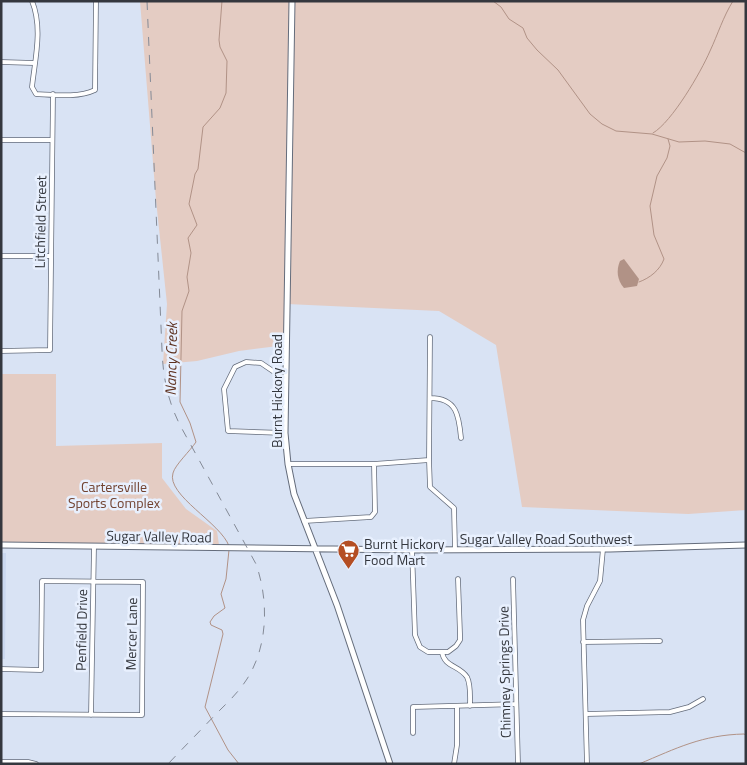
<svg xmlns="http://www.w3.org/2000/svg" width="747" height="765" viewBox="0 0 747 765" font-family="'Titillium Web',sans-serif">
<rect width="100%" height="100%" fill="#d9e3f4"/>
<!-- built -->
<path fill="#cbd8ef" d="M1 553H6L5 659H1Z"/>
<!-- green -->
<path fill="#e4ccc3" d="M140 1H746V510L688 514 522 507 496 345 439 311 287 304 286 345 239 351 197 361 163 364 167 304 156 200Z
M1 374H56V446L162 443V478L186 509 217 531 219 545 1 542Z"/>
<!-- water -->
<path fill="#b19286" d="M624 259 639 279 637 286 624 288C617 280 616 270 620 261Z"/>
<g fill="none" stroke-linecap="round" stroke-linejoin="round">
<!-- stream -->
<path stroke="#b19286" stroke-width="1" d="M222 1 219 40 220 47 227 61 226 93 220 108 203 127 198 169 195 174 189 204 197 225 188 238 191 253 187 277 189 291 182 311 180 402 190 423 196 442C190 451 175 465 173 473 166 495 221 523 229 546
M493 1 501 7 509 19 523 28 527 38 537 50 558 70 590 114 602 124 616 131 652 134 679 142 705 141 730 144 746 153
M653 133C672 122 701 72 710 51 718 34 723 17 733 1
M639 282C650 278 660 270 664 259L654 235 650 206 657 176 667 158 670 146 668 139
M229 550 226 579 221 594 225 608 214 616 210 622 211 625 222 630 223 634 205 707 228 750 239 764
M639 764C677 748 702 735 744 734L746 735"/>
<defs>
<path id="street" d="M32 1C43 28 35 59 32 87L36 94C55 95 78 98 95 90L96 1
M1 62 34 63
M1 140H52
M1 256H51
M430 337 429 460 430 487 454 508 455 549
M1 351 50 350 53 94
M430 398C457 398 459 416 461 438
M285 433 228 431 224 389 235 367 246 362 261 363 286 380
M288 464H374L429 460
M304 521 371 517 375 512 374 464
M412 550 415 635 420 647 428 652H448L456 646 460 640V634L458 579
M513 579 518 764
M583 642 660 641
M442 652C444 667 459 665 467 677 471 685 470 697 470 706
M1 669 41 670 42 581 143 582 142 715 1 714
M586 714 670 712 689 707 703 699
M91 715 94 546
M413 733V707L516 704
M1 762H28L36 764
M454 764 457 745V707
M587 764 583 620 587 606 600 581 603 549"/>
<path id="secondary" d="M292 1 285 433 288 464 294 494 337 605 390 764
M1 545 412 550 610 549 746 545"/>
</defs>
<!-- street casing -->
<use href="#street" stroke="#646c7b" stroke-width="5.5"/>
<!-- secondary casing -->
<use href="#secondary" stroke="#646c7b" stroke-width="7"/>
<!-- street -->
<use href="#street" stroke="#fff" stroke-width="4"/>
<!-- secondary -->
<use href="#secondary" stroke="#fff" stroke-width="5"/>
<!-- rail -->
<path stroke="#848a96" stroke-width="1" stroke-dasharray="9 9" stroke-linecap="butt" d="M147 1 162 350C163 378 168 402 181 427L256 564C269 601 268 646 247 679 238 693 227 703 216 714 200 731 184 747 168 764"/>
</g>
<!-- icons -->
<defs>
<symbol id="supermarket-pin" viewBox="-11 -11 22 30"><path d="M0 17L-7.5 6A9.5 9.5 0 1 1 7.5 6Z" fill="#b44e23" stroke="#e8f0fe"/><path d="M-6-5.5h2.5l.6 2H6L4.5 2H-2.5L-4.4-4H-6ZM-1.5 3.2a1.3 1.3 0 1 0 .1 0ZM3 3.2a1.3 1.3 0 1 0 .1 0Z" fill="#fff"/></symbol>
</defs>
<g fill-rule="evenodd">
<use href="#supermarket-pin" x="336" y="538" width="25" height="34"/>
</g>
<g text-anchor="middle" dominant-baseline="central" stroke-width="5" stroke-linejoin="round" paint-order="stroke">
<!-- street labels -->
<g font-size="14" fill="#34373e" stroke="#e8f0fe">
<text transform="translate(40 222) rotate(-89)">Litchfield Street</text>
<text transform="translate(276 391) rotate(-90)">Burnt Hickory Road</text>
<text transform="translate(159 536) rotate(1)">Sugar Valley Road</text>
<text x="546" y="538">Sugar Valley Road Southwest</text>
<text transform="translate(81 630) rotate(-89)">Penfield Drive</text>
<text transform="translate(131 634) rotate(-89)">Mercer Lane</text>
<text transform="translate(504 672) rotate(-91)">Chimney Springs Drive</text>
</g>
<!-- park labels -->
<g font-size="14" fill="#724331" stroke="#e8f0fe">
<text x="114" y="486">Cartersville<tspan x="114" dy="16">Sports Complex</tspan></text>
</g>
<!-- poi labels -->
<g font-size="14" fill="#34373e" stroke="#e8f0fe" text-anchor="start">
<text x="364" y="543">Burnt Hickory<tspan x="364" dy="16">Food Mart</tspan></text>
</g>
<!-- water labels -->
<g font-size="15" font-style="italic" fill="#5d301f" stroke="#e8f0fe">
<text transform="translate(171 359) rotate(-89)">Nancy Creek</text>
</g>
</g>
<!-- border -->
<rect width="747" height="765" fill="none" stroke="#34373e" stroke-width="5"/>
</svg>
